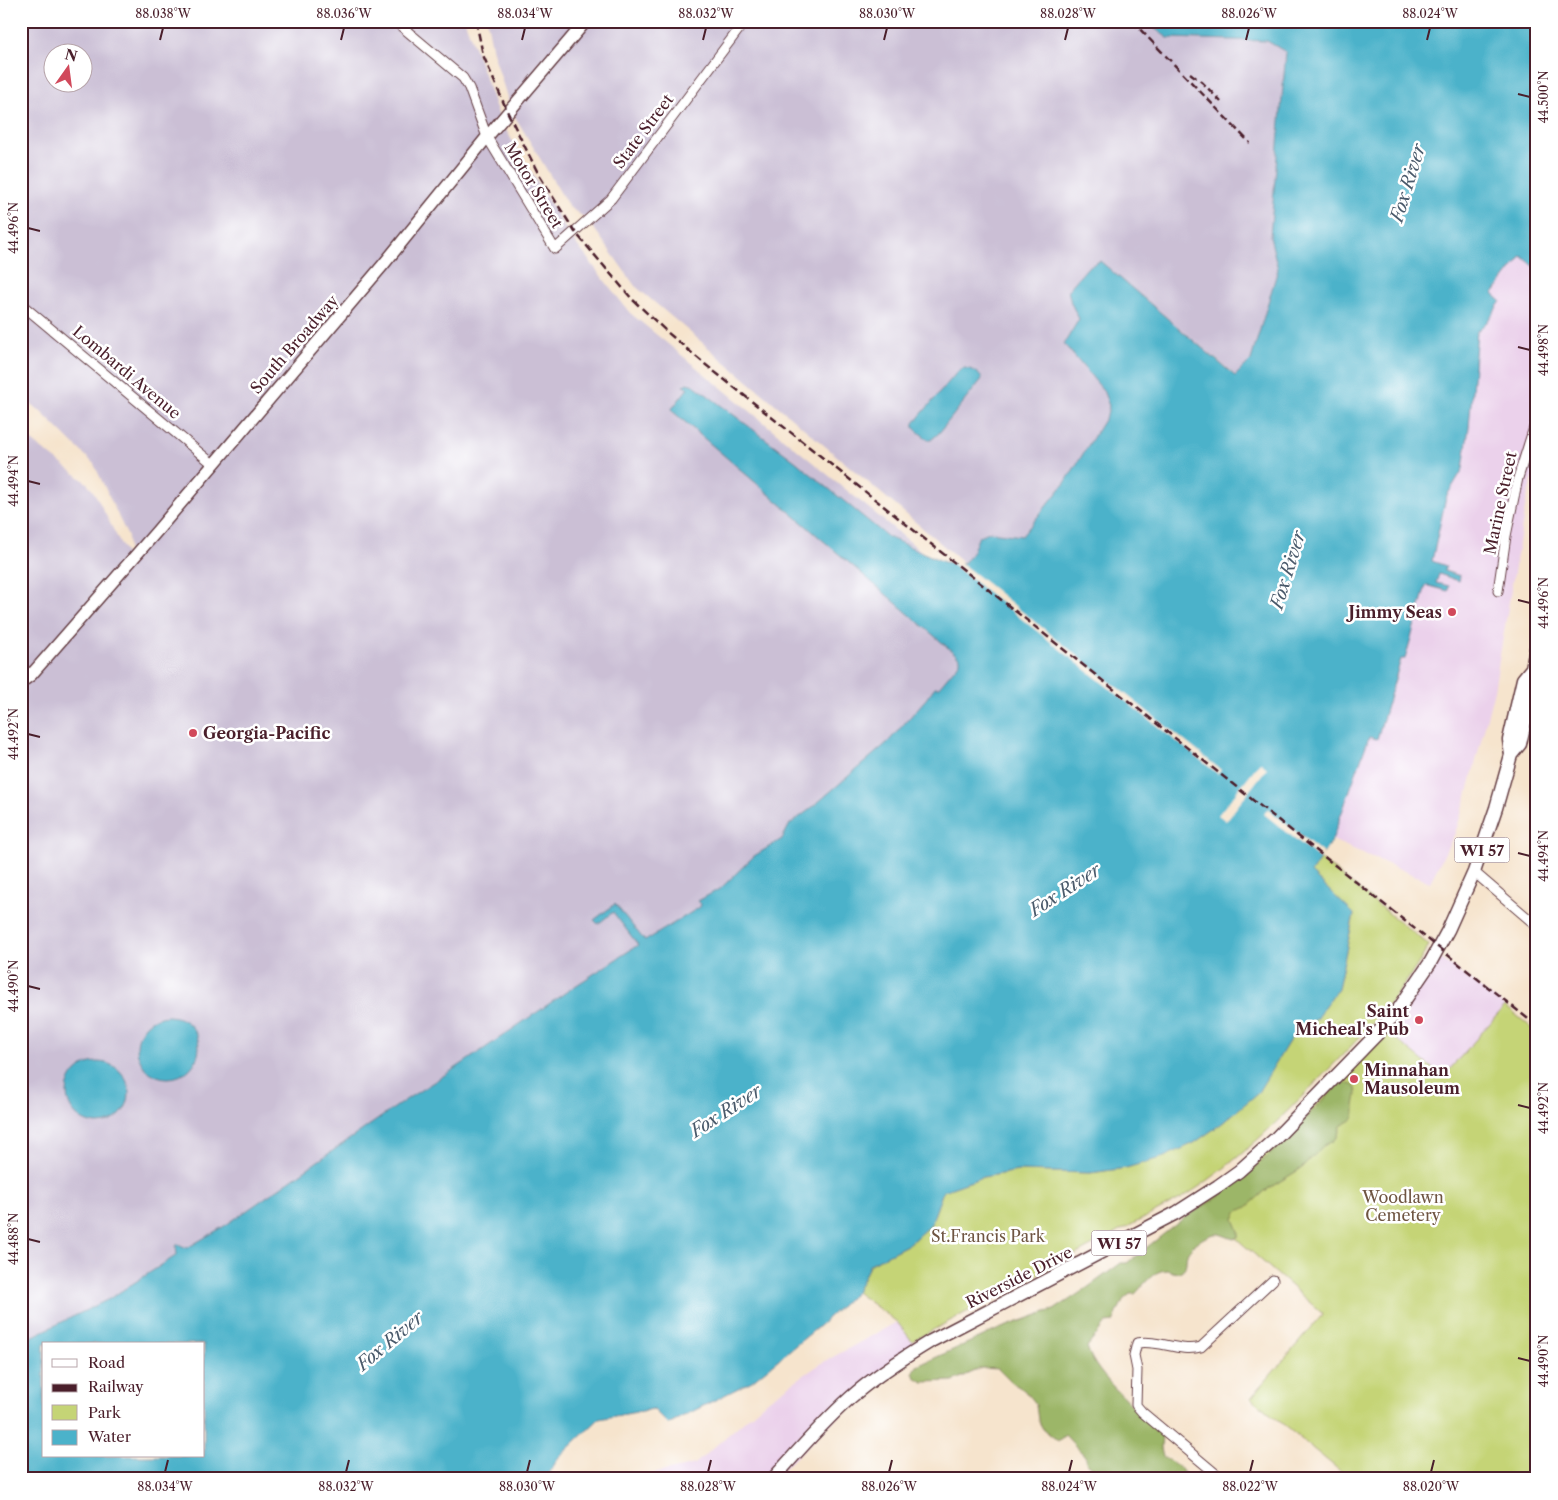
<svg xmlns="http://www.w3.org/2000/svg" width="1558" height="1500" viewBox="0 0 1558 1500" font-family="'Libre Caslon Text',serif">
<rect width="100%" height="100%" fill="#fff"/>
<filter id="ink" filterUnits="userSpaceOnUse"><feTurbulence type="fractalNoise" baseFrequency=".02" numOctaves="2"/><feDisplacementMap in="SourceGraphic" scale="10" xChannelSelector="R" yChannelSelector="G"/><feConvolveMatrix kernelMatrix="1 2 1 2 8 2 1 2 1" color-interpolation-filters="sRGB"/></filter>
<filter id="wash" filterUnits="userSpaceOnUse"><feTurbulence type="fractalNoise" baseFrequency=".0096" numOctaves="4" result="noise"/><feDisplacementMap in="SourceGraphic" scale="20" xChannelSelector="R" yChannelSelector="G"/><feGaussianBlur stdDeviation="1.12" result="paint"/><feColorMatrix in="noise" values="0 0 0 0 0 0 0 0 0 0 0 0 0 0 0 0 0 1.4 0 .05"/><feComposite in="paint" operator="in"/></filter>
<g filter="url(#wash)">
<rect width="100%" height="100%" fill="#f6e4cd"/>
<!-- built -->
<path fill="#ebd1eb" d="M1522 255 1535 266 1537 265V461L1526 502 1494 690 1467 796 1455 833 1430 882 1332 840 1369 737 1377 739 1402 658 1405 659 1426 585 1436 583 1439 574 1458 581 1460 576 1444 570 1441 564 1432 561 1446 497 1463 469 1477 331 1487 322 1501 301 1493 295Z
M1435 955 1505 1006 1443 1077 1387 1032Z
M897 1322 918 1349 889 1368 773 1479H639L644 1476 695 1464 769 1399 822 1363Z"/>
<!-- industrial -->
<path fill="#cbbfd5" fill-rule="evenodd" d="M21 21H465L501 122 570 236 630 313 926 555 888 537 795 461 684 385 688 388 671 410 960 658V662L939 687H935L926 699 889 742 809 810 790 824 782 839 754 856 721 888 699 901 701 904 700 907 572 988 462 1064 410 1097 226 1225 187 1248 176 1246 177 1255 109 1299 21 1342V433L87 483 95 494 129 560 128 537 94 464 39 410 21 396ZM52 52H82V82H52Z
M487 21H1155L1154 28 1168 38 1267 41 1286 52 1270 237 1278 269 1251 360 1236 376 1100 261 1071 303 1079 319 1064 344 1103 390 1109 406 1107 415 1065 483 1022 536 990 532 979 536 972 553 964 563 635 286 588 220 569 207 511 110 493 52Z"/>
<!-- green -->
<path fill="#c5d476" stroke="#887a50" d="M1320 859 1429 945C1403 994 1365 1032 1327 1071 1281 1118 1238 1163 1182 1198L912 1341 897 1322 856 1292 870 1264 909 1244 931 1224 943 1191 983 1177 1018 1171 1090 1173 1126 1168 1194 1143 1221 1124 1256 1094 1291 1038 1316 1019 1338 988 1354 915 1311 873Z
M1505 1006 1537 1032V1131L1533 1136 1537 1139V1479H1350L1251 1398 1323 1314 1199 1206C1270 1158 1327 1092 1387 1032L1443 1077Z"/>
<!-- forest -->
<path fill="#9cb667" stroke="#736a49" d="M1341 1082C1360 1085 1358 1089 1355 1106 1355 1109 1355 1114 1354 1117 1351 1122 1345 1123 1341 1126L1337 1137 1333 1141 1323 1146 1302 1168 1266 1190 1247 1207 1237 1212 1234 1219 1239 1231V1236L1234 1239C1229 1238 1224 1235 1219 1234 1210 1232 1190 1245 1187 1254 1185 1260 1188 1267 1181 1271 1175 1275 1171 1270 1166 1270 1152 1271 1144 1285 1135 1294H1130L1123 1300 1113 1322 1106 1323 1087 1347C1097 1379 1140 1410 1162 1434L1161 1448 1163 1456C1171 1464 1185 1465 1184 1479H1099L1098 1472 1086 1462 1085 1456 1065 1435 1058 1441 1043 1429 1038 1420 1036 1405 1024 1390 1011 1382 998 1369 982 1368 953 1381 923 1382 915 1377 913 1373 917 1366 999 1329 1046 1312 1054 1310 1087 1288 1121 1263H1127L1184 1218 1213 1200 1250 1172 1275 1150Z"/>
<!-- water -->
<path fill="#4bb2ca" stroke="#4a687a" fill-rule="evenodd" d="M1155 21H1537V265L1535 267 1522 256 1493 294 1501 301 1487 322 1477 331 1469 427 1463 469 1446 497 1432 561 1446 566 1444 571 1460 576 1459 581 1439 574 1436 583 1449 586 1448 591 1426 585 1405 659H1401L1377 739 1369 737 1332 840 1311 873 1354 914 1338 988 1316 1019 1291 1038 1257 1094 1221 1124 1194 1143 1164 1157 1126 1168 1090 1173 1018 1171 983 1177 943 1191 931 1224 909 1244 870 1264 856 1292 818 1327 752 1381 668 1424 653 1409 599 1419 558 1458 546 1479H21V1342L109 1299 177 1255 176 1246 178 1244 187 1248 226 1225 410 1097 462 1064 572 988 638 945 613 912 598 924 594 920 615 904 645 941 700 907 701 904 698 901 721 888 754 856 782 839 790 824 809 810 888 742 926 699 935 687H939L960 662V658L671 410 688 388 684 385 687 383 694 385 795 461 888 537 944 562 964 563 972 553 979 536 989 532 1022 536 1065 483 1107 415 1109 406 1103 390 1064 344 1079 319 1071 303 1068 290 1088 267 1100 261 1235 376 1251 360 1278 269 1270 237 1286 52 1267 41 1168 38 1154 28ZM44 1344H204V1456H44Z
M963 368C970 368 979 372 982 379L939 433 931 440H928L914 428V423L958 371Z
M137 1047a31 31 0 1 1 62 0a31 31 0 1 1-62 0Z
M67 1093a31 31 0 1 1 62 0a31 31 0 1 1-62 0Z"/>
<!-- pier -->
<path fill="#f6e4cd" d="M947 560H957L994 589 1221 770 1218 774Z
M1260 762 1267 768 1226 821 1218 815Z
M1268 809 1324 854 1320 859 1264 814Z"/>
</g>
<g filter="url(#ink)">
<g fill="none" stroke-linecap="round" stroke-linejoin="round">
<defs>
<path id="street" d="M395 21 463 78 469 88 487 137 555 249 611 199 745 21
M21 304 213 464
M1498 591 1506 536 1518 478 1537 418
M21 667 31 675
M1522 716 1537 721
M1474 872 1537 926
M1222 1479 1142 1412 1136 1405 1137 1370 1134 1355 1137 1343C1159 1339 1179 1353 1201 1347L1273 1280"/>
<path id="secondary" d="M21 682 31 675 157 531 383 265 487 137 586 21"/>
<path id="primary" d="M1511 755 1520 744 1534 682 1532 668 1537 644
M773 1479C798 1451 822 1423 850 1398 875 1376 903 1358 931 1341L1176 1213 1218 1186 1239 1171 1276 1138 1377 1034 1398 1010 1430 963 1448 930 1474 872 1496 808 1511 755 1509 740 1523 679 1532 668"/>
</defs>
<!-- street casing -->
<use href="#street" stroke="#643d43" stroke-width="11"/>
<!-- secondary casing -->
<use href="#secondary" stroke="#643d43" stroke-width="14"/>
<!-- primary casing -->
<use href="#primary" stroke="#643d43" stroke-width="15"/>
<!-- street -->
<use href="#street" stroke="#fff" stroke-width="9"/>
<!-- secondary -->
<use href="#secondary" stroke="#fff" stroke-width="11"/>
<!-- primary -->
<use href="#primary" stroke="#fff" stroke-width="12"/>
<!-- rail -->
<path stroke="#4a1f2b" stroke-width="2.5" stroke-dasharray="8 4" stroke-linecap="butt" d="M476 21 483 55 508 113 539 175 575 232 632 299 667 332 706 365 1537 1026
M1132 21 1250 143
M1190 73 1203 83 1221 102"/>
</g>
</g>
<!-- ticks -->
<path fill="none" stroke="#4a1f2b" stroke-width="2" d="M160 40 163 28M341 40 344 28M522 40 525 28M703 40 706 28M884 40 887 28M1065 40 1068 28M1246 40 1249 28M1427 40 1430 28M1518 94 1530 97M28 228 40 231M1518 347 1530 350M28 481 40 484M1518 600 1530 603M28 734 40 737M1518 853 1530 856M28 986 40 989M1518 1105 1530 1108M28 1239 40 1242M1518 1358 1530 1361M165 1472 168 1460M346 1472 349 1460M527 1472 530 1460M708 1472 711 1460M889 1472 892 1460M1069 1472 1072 1460M1250 1472 1253 1460M1431 1472 1434 1460"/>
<!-- markers -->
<g fill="#d1495b" stroke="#fff" stroke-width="2">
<circle cx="1452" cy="612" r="5"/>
<circle cx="193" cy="733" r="5"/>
<circle cx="1419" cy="1020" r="5"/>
<circle cx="1354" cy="1079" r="5"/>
</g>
<g text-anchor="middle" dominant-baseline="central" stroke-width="5" stroke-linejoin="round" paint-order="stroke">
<!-- shield labels -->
<g fill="#fff" stroke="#80626b" stroke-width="1">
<rect x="1454.5" y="837.5" width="55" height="25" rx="4"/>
<rect x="1091.5" y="1230.5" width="55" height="25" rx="4"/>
</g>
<g font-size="15" font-weight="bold" fill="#4a1f2b">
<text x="1482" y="850">WI 57</text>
<text x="1119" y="1243">WI 57</text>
</g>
<!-- street labels -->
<g font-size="16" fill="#4a1f2b" stroke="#fff">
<text transform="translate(643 131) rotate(-53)">State Street</text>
<text transform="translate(534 185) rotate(59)">Motor Street</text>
<text transform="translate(294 344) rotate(-49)">South Broadway</text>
<text transform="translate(127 372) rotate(40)">Lombardi Avenue</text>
<text transform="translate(1500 503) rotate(-78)">Marine Street</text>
<text transform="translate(1019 1277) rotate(-27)">Riverside Drive</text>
</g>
<!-- poi labels -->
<g font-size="16" font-weight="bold" fill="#4a1f2b" stroke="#fff" text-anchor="end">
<text x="1442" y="612">Jimmy Seas</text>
<text x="203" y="733" text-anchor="start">Georgia-Pacific</text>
<text x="1409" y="1011">Saint<tspan x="1409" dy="18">Micheal's Pub</tspan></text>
<text x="1364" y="1070" text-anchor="start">Minnahan<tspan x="1364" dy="18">Mausoleum</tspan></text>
</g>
<!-- park labels -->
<g font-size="16" fill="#6f5542" stroke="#fff">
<text x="1403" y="1197">Woodlawn<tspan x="1403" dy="18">Cemetery</tspan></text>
<text x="988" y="1236">St.Francis Park</text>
</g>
<!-- water labels -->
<g font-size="18" font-style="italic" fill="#4a5a6b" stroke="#fff">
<text transform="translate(1408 183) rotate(-73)">Fox River</text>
<text transform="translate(1288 570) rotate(-73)">Fox River</text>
<text transform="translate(1065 890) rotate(-33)">Fox River</text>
<text transform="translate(726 1111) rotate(-33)">Fox River</text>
<text transform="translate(390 1341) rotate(-40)">Fox River</text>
</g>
</g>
<!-- margin -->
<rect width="1558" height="1500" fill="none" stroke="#fff" stroke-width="55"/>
<!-- legend -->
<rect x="42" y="1342" width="162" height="115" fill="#ffffff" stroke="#b7a5aa"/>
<rect x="52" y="1359" width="25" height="8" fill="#ffffff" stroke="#b7a5aa"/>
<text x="88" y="1368" font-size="15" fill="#4a1f2b">Road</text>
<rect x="52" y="1384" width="25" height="8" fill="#4a1f2b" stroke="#b7a5aa"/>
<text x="88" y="1392" font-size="15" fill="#4a1f2b">Railway</text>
<rect x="52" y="1405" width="25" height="15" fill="#c5d476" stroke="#b7a5aa"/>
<text x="88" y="1418" font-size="15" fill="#4a1f2b">Park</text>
<rect x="52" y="1430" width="25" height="15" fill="#4bb2ca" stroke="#b7a5aa"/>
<text x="88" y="1442" font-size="15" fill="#4a1f2b">Water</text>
<!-- north arrow -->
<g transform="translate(68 68) rotate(14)"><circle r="24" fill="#ffffff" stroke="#b7a5aa"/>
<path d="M0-4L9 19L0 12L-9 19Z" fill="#d1495b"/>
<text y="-8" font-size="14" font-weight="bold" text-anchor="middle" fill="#4a1f2b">N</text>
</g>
<rect x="28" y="28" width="1502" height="1444" fill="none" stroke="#4a1f2b" stroke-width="2"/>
<g font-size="12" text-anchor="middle" fill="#4a1f2b">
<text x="163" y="18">88.038°W</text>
<text x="344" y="18">88.036°W</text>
<text x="525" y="18">88.034°W</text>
<text x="706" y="18">88.032°W</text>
<text x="887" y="18">88.030°W</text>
<text x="1068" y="18">88.028°W</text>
<text x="1249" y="18">88.026°W</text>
<text x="1430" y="18">88.024°W</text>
<text transform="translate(1544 97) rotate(-90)" y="4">44.500°N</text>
<text transform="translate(14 228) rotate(-90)" y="4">44.496°N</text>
<text transform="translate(1544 350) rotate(-90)" y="4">44.498°N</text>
<text transform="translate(14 481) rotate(-90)" y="4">44.494°N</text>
<text transform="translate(1544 603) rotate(-90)" y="4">44.496°N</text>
<text transform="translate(14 734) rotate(-90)" y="4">44.492°N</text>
<text transform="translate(1544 856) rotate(-90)" y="4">44.494°N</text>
<text transform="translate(14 986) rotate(-90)" y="4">44.490°N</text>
<text transform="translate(1544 1108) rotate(-90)" y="4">44.492°N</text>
<text transform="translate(14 1239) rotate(-90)" y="4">44.488°N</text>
<text transform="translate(1544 1361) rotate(-90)" y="4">44.490°N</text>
<text x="165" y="1491">88.034°W</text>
<text x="346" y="1491">88.032°W</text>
<text x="527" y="1491">88.030°W</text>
<text x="708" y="1491">88.028°W</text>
<text x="889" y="1491">88.026°W</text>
<text x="1069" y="1491">88.024°W</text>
<text x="1250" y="1491">88.022°W</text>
<text x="1431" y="1491">88.020°W</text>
</g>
</svg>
